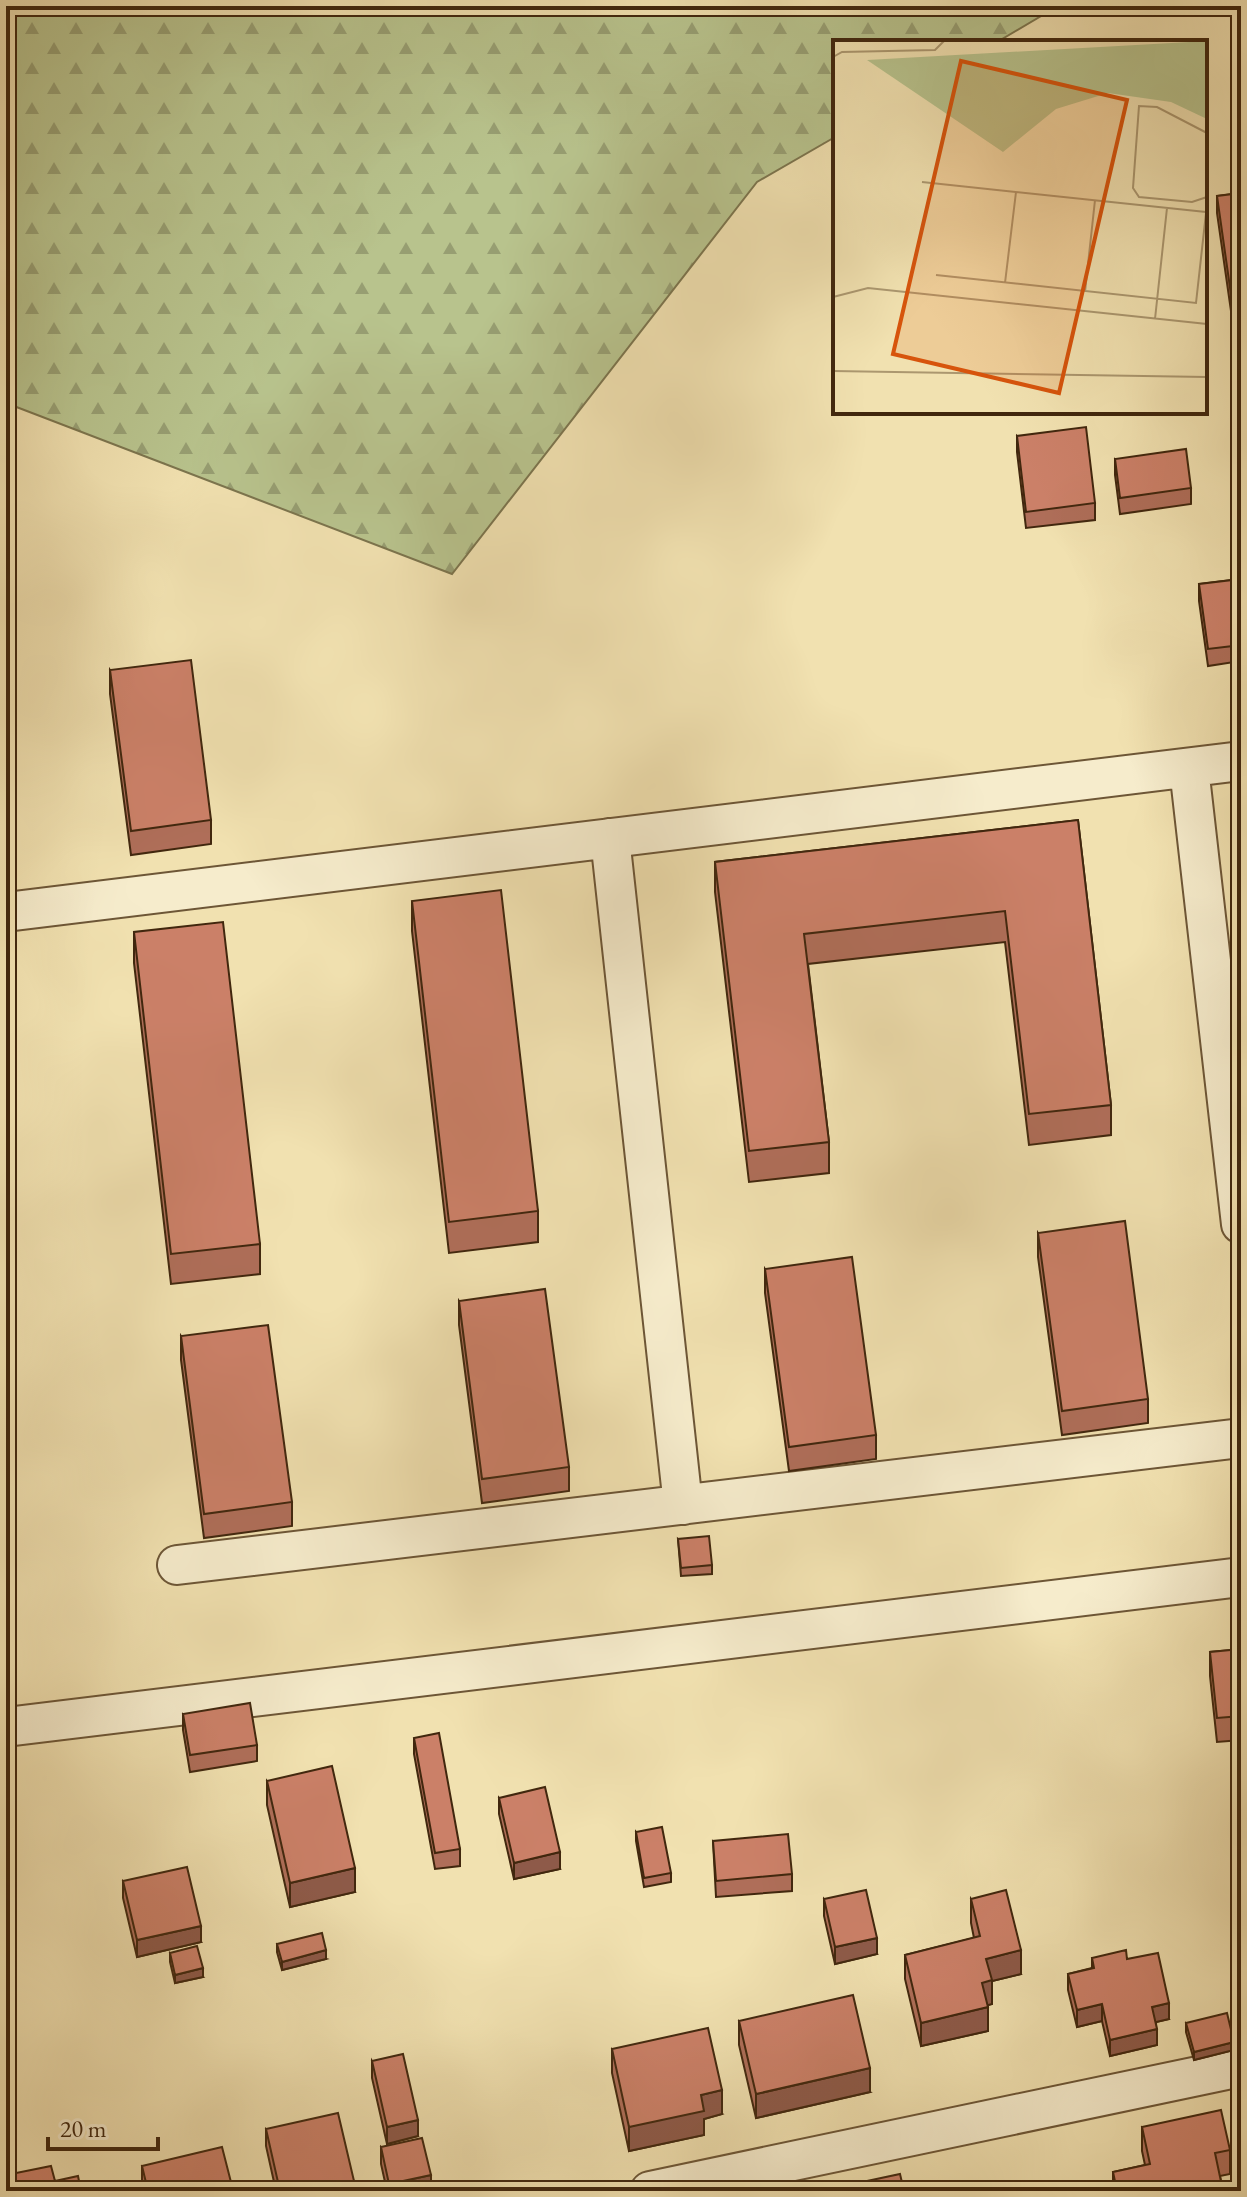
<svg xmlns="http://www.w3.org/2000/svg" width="1247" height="2197" viewBox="0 0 1247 2197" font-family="'EB Garamond',serif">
<defs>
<pattern id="forest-firs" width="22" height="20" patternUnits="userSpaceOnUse" patternTransform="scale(2)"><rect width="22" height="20" fill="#b8c38d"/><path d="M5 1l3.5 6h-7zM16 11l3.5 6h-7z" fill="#979e72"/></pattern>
</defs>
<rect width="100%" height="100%" fill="#f1e1b0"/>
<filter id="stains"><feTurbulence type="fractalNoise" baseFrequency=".0025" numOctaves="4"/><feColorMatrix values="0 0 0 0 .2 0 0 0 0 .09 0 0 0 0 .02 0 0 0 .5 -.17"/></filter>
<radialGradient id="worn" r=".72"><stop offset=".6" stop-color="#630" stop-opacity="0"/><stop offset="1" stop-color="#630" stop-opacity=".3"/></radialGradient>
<!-- forest -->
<path fill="url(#forest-firs)" stroke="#7c754e" stroke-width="2" d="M6 6H1058L997 42H835V137L757 182 452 574 6 403Z"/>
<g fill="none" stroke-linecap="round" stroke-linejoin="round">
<defs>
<path id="street" d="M1189 768 1241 1224
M610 838 683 1505
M6 912 1241 761
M177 1565 1241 1438
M6 1727 1241 1577
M650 2191 1241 2067"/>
</defs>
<!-- street casing -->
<use href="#street" stroke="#6d5636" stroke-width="42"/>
<!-- street -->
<use href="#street" stroke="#f6eccc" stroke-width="38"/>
</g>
<!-- wall -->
<path fill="#af6e59" stroke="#41270e" stroke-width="2" d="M1241 193V367H1239L1217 213V196Z
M1017 436 1095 503V520L1026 528 1017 452Z
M1115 459 1191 488V504L1120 514 1115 475Z
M1241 579V661L1208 666 1199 601V584Z
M110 670 211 820V844L131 855 110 694Z
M1078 820 1111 1105V1135L1029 1145 1005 942 808 964 829 1142V1173L749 1182 715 892V862Z
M412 901 538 1211V1242L449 1253 412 931Z
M134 932 260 1244V1274L171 1284 134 963Z
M1038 1233 1148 1399V1423L1062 1435 1038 1257Z
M765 1269 876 1435V1459L789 1471 765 1293Z
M459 1301 569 1467V1491L482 1503 459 1325Z
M181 1336 292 1502V1526L204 1538 181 1360Z
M678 1539 712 1565V1574L681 1576Z
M1241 1649V1740L1217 1742 1210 1676V1652Z
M183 1714 257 1745V1761L190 1772 183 1730Z
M414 1738 460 1849V1866L435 1869 414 1754Z
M267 1781 355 1892 290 1907 267 1805Z
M499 1798 560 1869 514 1879 499 1814Z
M636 1832 671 1873V1882L644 1887 636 1841Z
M713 1841 792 1874V1891L716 1897Z
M123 1881 201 1942 137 1957 123 1898Z
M824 1899 877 1954 835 1964 824 1916Z
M971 1899 1021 1974 992 1981V2004L987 2005 988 2031 921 2046 905 1979V1955L974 1938 971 1923Z
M277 1944 326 1959 282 1970 277 1952Z
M170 1953 203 1977 175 1983 170 1962Z
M1092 1958 1127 1959 1169 2019 1156 2022 1157 2045 1110 2056 1102 2021 1077 2027 1068 1990V1974L1092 1968Z
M739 2021 870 2092 756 2118 739 2045Z
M1186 2023 1234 2050 1194 2060 1186 2032Z
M612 2049 722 2114 704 2119V2135L629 2151 612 2073Z
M372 2061 418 2136 387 2144 372 2078Z
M1142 2127 1230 2150V2174L1220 2176 1223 2191H1113V2172L1145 2165 1142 2151Z
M266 2129 354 2191H276L266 2146Z
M381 2147 431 2191H387L381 2164Z
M142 2166 229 2191H144L142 2183Z"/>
<!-- shaded-wall -->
<path fill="#8e5a49" stroke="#41270e" stroke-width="2" d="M560 1852V1869L514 1879V1863Z
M355 1868V1892L290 1907V1883Z
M201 1926V1942L137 1957V1940Z
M877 1938V1954L835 1964V1947Z
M326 1950V1959L282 1970V1962Z
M1021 1950V1974L992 1981V2004L982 2007V1983L986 1959Z
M203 1968V1977L175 1983V1975Z
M1169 2003V2019L1152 2023V2007Z
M1102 2004V2021L1077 2027V2010Z
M988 2007V2031L921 2046V2023Z
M1157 2029V2045L1110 2056V2040Z
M1234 2042V2050L1194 2060V2052Z
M870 2068V2092L756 2118V2094Z
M722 2090V2114L704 2119V2135L629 2151V2127L701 2095Z
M418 2120V2136L387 2144V2127Z
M431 2175V2191H389V2184Z
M354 2181V2191H311Z"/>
<!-- building -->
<path fill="#cb8068" stroke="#41270e" stroke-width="2" d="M1241 193V350L1239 351 1217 196Z
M1086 427 1095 503 1026 512 1017 436Z
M1186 449 1191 488 1120 498 1115 459Z
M1241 579V645L1208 649 1199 584Z
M191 660 211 820 131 831 110 670Z
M1078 820 1111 1105 1029 1114 1005 911 804 934 829 1142 749 1151 715 862Z
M501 890 538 1211 449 1222 412 901Z
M223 922 260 1244 171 1254 134 932Z
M1125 1221 1148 1399 1062 1411 1038 1233Z
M852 1257 876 1435 789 1447 765 1269Z
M545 1289 569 1467 482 1479 459 1301Z
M268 1325 292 1502 204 1514 181 1336Z
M709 1536 712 1565 681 1568 678 1539Z
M1241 1649V1716L1217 1718 1210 1652Z
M250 1703 257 1745 190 1755 183 1714Z
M439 1733 460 1849 435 1853 414 1738Z
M332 1766 355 1868 290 1883 267 1781Z
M545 1787 560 1852 514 1863 499 1798Z
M662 1827 671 1873 644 1878 636 1832Z
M788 1834 792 1874 716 1881 713 1841Z
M187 1867 201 1926 137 1940 123 1881Z
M866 1890 877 1938 835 1947 824 1899Z
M1006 1890 1021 1950 986 1959 992 1980 982 1983 988 2007 921 2023 905 1955 980 1936 971 1899Z
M322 1933 326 1950 282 1962 277 1944Z
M197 1946 203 1968 175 1975 170 1953Z
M1126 1950 1127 1959 1158 1953 1169 2003 1152 2007 1157 2029 1110 2040 1102 2004 1077 2010 1068 1974 1094 1968 1092 1958Z
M853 1995 870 2068 756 2094 739 2021Z
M1227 2013 1234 2042 1194 2052 1186 2023Z
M708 2028 722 2090 701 2095 704 2111 629 2127 612 2049Z
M403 2054 418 2120 387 2127 372 2061Z
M1221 2110 1230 2150 1215 2153 1223 2191H1117L1113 2172 1150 2164 1142 2127Z
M338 2113 354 2181 311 2191H280L266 2129Z
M422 2138 431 2175 389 2184 381 2147Z
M222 2147 233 2190 148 2191 142 2166Z
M51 2166 55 2181 78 2176 81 2191H6V2175Z
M900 2174 904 2191H849L848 2185Z
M1002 2183 1004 2191H970Z"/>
<!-- overview -->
<g transform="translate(833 40)">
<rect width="374" height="374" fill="#f1e1b0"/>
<path d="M374 1V79L338 62 275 53 223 69 170 112 34 20Z" fill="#b8c38d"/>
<path fill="none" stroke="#ab976f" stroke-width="2" d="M0 17 9 12 102 10 112 0M374 93 324 67 306 66 300 148 306 157 359 162 374 157M89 142 373 172M103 235 363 263 374 164M172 243 183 152M252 252 262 160M0 257 35 248 374 284M322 279 334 168M0 331 374 337"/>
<path fill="#d7540c" fill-opacity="0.15" stroke="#d7540c" stroke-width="4" d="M128 21 294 60 226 353 60 314Z"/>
<rect width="374" height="374" fill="none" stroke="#41270e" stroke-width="4"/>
</g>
<!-- margin -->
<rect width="1247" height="2197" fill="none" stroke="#f1e1b0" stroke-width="32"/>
<rect x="8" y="8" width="1231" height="2181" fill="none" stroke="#41270e" stroke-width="4"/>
<rect x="16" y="16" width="1215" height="2165" fill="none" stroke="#41270e" stroke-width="2"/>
<!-- scale -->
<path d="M48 2137v12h110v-12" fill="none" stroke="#41270e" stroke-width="4"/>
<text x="60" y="2137" font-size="24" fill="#41270e" stroke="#f6eccc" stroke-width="6" paint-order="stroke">20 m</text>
<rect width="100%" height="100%" filter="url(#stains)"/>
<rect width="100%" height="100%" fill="url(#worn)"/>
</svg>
